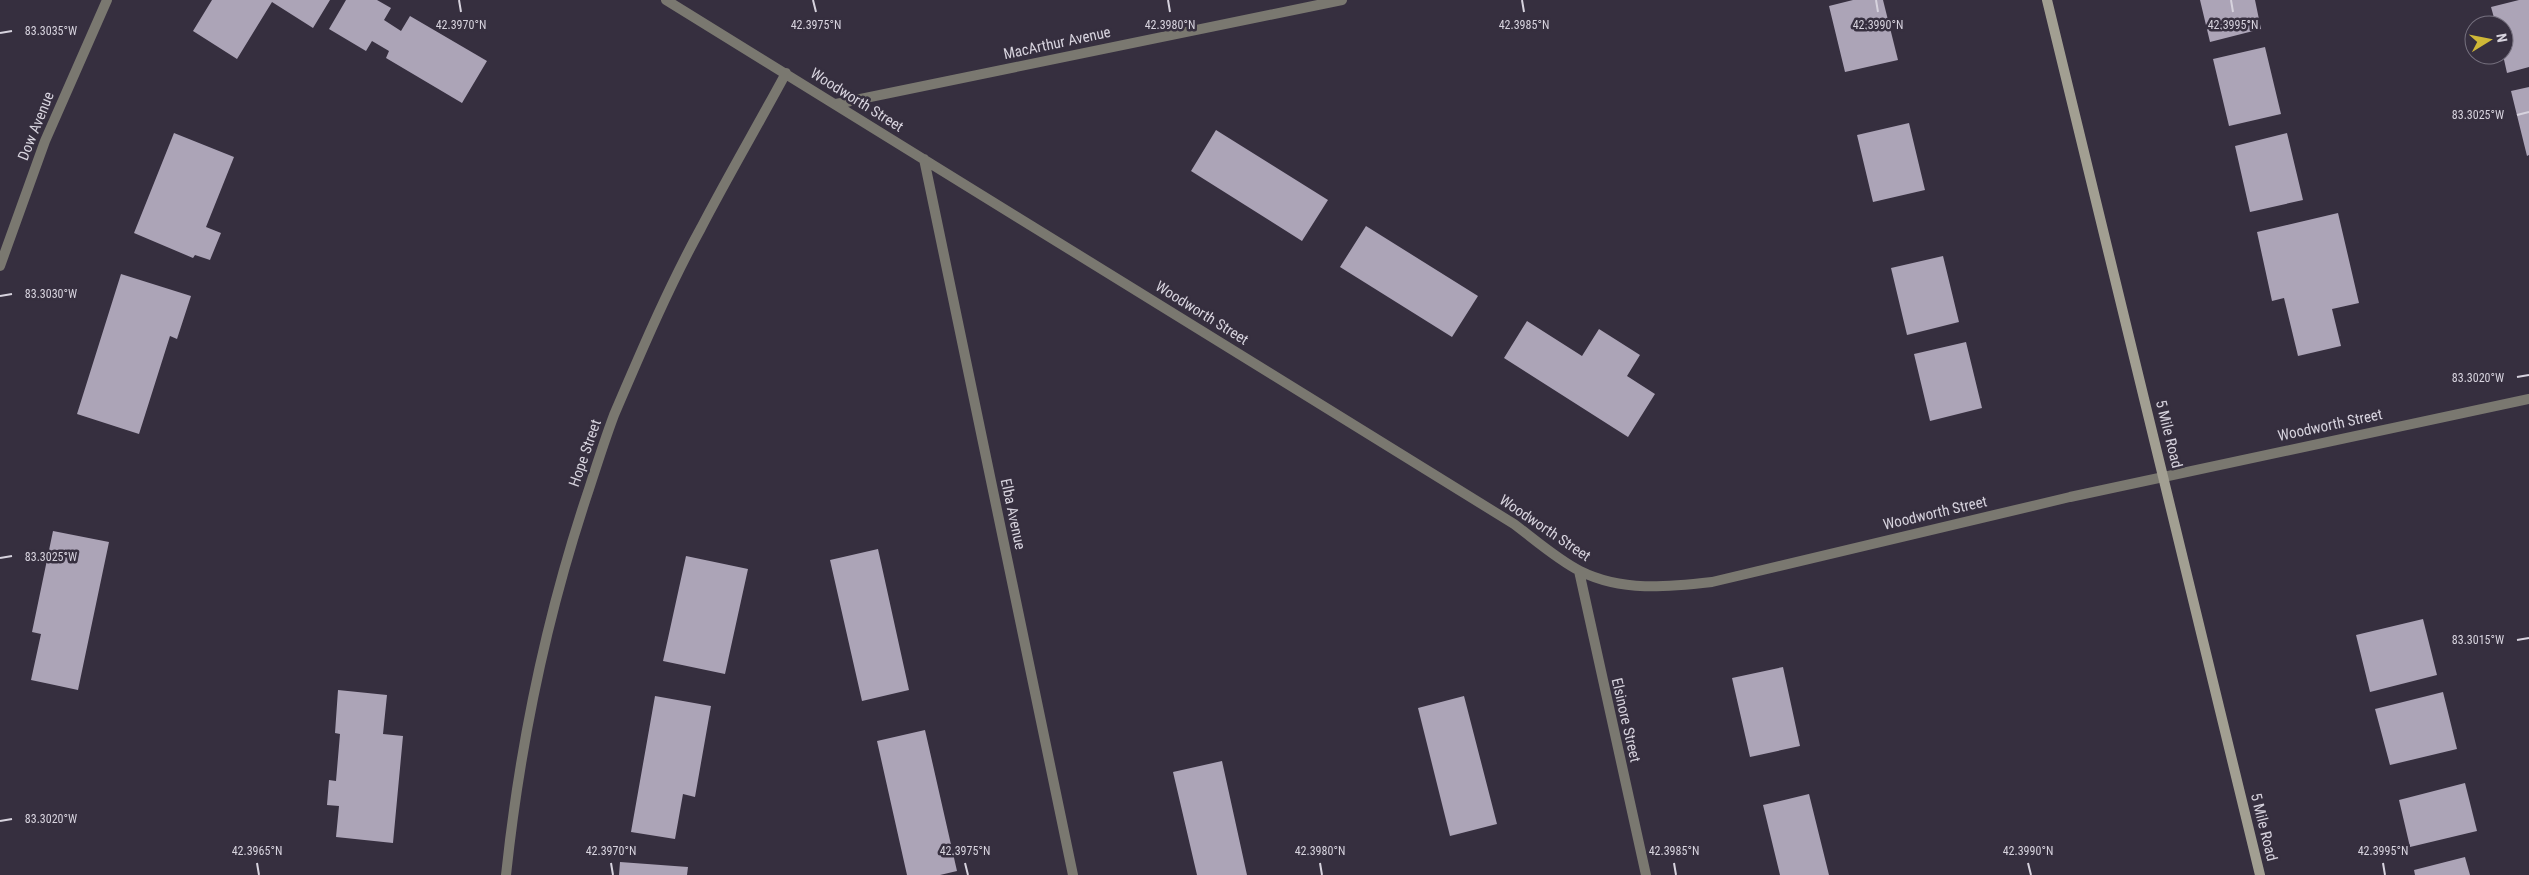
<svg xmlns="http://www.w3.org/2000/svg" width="2529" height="875" viewBox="0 0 2529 875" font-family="'Roboto Condensed',sans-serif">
<rect width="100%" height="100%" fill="#362f3f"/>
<!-- building -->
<path fill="#aca4b7" d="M212 0H330L313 28 272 2 237 59 193 31Z
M346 0H377L391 8 384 20 401 31 410 16 487 61 462 103 386 58 389 51 372 41 366 51 329 29Z
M1853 0H1883L1898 60 1845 72 1829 6Z
M2200 0H2255L2261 29 2210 42Z
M2519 0H2529V67L2507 73 2503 55 2504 25H2496L2491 7Z
M2265 47 2281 114 2229 126 2213 59Z
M2529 87V155L2527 156 2511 91Z
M1909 123 1925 190 1873 202 1857 135Z
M1216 130 1328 200 1302 241 1191 171Z
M174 133 234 157 206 227 221 233 210 260 195 255 193 258 134 233Z
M2287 133 2303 200 2250 212 2235 146Z
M2338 213 2359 303 2332 309 2341 346 2298 356 2284 298 2272 301 2257 232Z
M1366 226 1478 296 1452 337 1340 267Z
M1943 256 1959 322 1907 335 1891 268Z
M121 274 191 296 177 339 170 336 139 434 77 414Z
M1527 321 1582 356 1599 329 1640 355 1627 376 1655 394 1628 437 1504 358Z
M1966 342 1982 408 1930 421 1914 354Z
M53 531 109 542 78 690 31 680 41 634 32 632Z
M878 549 909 690 862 701 830 560Z
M686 556 748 569 725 674 663 661Z
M2423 619 2437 675 2370 692 2356 635Z
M1783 667 1800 746 1750 757 1732 678Z
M338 690 387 695 383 734 403 736 393 843 336 837 339 806 327 805 329 780 336 781 340 734 335 733Z
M2443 692 2457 749 2390 765 2375 709Z
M655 696 711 706 695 797 683 794 675 839 631 832Z
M1464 696 1497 824 1450 836 1418 708Z
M925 730 957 871 940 875H907L877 741Z
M1222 761 1247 875H1197L1173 772Z
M2465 783 2477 831 2410 847 2399 800Z
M1809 794 1829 875H1780L1763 805Z
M2465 857 2470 875H2415L2414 870Z
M620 862 688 867 687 875H619Z"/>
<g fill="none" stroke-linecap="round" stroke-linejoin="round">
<!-- minor -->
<path stroke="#7a7870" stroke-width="10" d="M666 0 1514 524C1534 539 1558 560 1580 571 1622 592 1667 587 1712 582L2070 497 2529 399
M836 104 1342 0
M924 159 1073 875
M0 266 45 141 107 0
M1579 571 1646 875
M506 875C520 743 547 614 589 489 597 464 605 439 614 415 641 352 668 288 701 228 728 176 758 125 786 73"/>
<!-- secondary -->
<path stroke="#a29f92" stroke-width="10" d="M2047 0 2260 875"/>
</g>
<!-- ticks -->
<path fill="none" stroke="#d7d3de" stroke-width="2" d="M459 0 461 12M813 0 816 12M1168 0 1170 12M1522 0 1524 12M1876 0 1878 12M2231 0 2233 12M0 33 12 31M2517 115 2529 112M0 296 12 294M2517 377 2529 375M0 558 12 556M2517 640 2529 638M0 821 12 819M257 863 259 875M611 863 613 875M965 863 968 875M1320 863 1322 875M1674 863 1676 875M2028 863 2031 875M2383 863 2385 875"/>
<g text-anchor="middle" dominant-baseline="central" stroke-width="5" stroke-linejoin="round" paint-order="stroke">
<!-- street labels -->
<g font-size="15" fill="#d7d3de" stroke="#362f3f">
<text transform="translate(1057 43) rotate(-12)">MacArthur Avenue</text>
<text transform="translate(857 100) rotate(32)">Woodworth Street</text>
<text transform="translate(36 126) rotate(-68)">Dow Avenue</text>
<text transform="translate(1202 313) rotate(32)">Woodworth Street</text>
<text transform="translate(2330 425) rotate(-12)">Woodworth Street</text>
<text transform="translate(2169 434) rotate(76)">5 Mile Road</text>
<text transform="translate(585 453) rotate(-71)">Hope Street</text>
<text transform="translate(1935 513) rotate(-13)">Woodworth Street</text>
<text transform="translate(1013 514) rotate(78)">Elba Avenue</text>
<text transform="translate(1545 528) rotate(34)">Woodworth Street</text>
<text transform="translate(1626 720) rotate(77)">Elsinore Street</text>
<text transform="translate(2264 827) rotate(76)">5 Mile Road</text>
</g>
</g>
<g font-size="12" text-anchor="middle" fill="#d7d3de" stroke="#362f3f" stroke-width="5" stroke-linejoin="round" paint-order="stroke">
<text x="461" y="29">42.3970°N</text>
<text x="816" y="29">42.3975°N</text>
<text x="1170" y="29">42.3980°N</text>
<text x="1524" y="29">42.3985°N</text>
<text x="1878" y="29">42.3990°N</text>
<text x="2233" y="29">42.3995°N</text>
<text x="51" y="35">83.3035°W</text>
<text x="2478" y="119">83.3025°W</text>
<text x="51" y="298">83.3030°W</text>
<text x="2478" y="382">83.3020°W</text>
<text x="51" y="561">83.3025°W</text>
<text x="2478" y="644">83.3015°W</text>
<text x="51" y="823">83.3020°W</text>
<text x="257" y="855">42.3965°N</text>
<text x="611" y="855">42.3970°N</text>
<text x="965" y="855">42.3975°N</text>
<text x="1320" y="855">42.3980°N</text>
<text x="1674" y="855">42.3985°N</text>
<text x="2028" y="855">42.3990°N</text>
<text x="2383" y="855">42.3995°N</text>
</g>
<!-- north arrow -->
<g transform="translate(2489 40) rotate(80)"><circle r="24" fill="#362f3f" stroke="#76717f"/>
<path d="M0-4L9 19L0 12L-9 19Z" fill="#cfb837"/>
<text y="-8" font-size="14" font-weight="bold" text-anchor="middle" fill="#d7d3de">N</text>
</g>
</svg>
